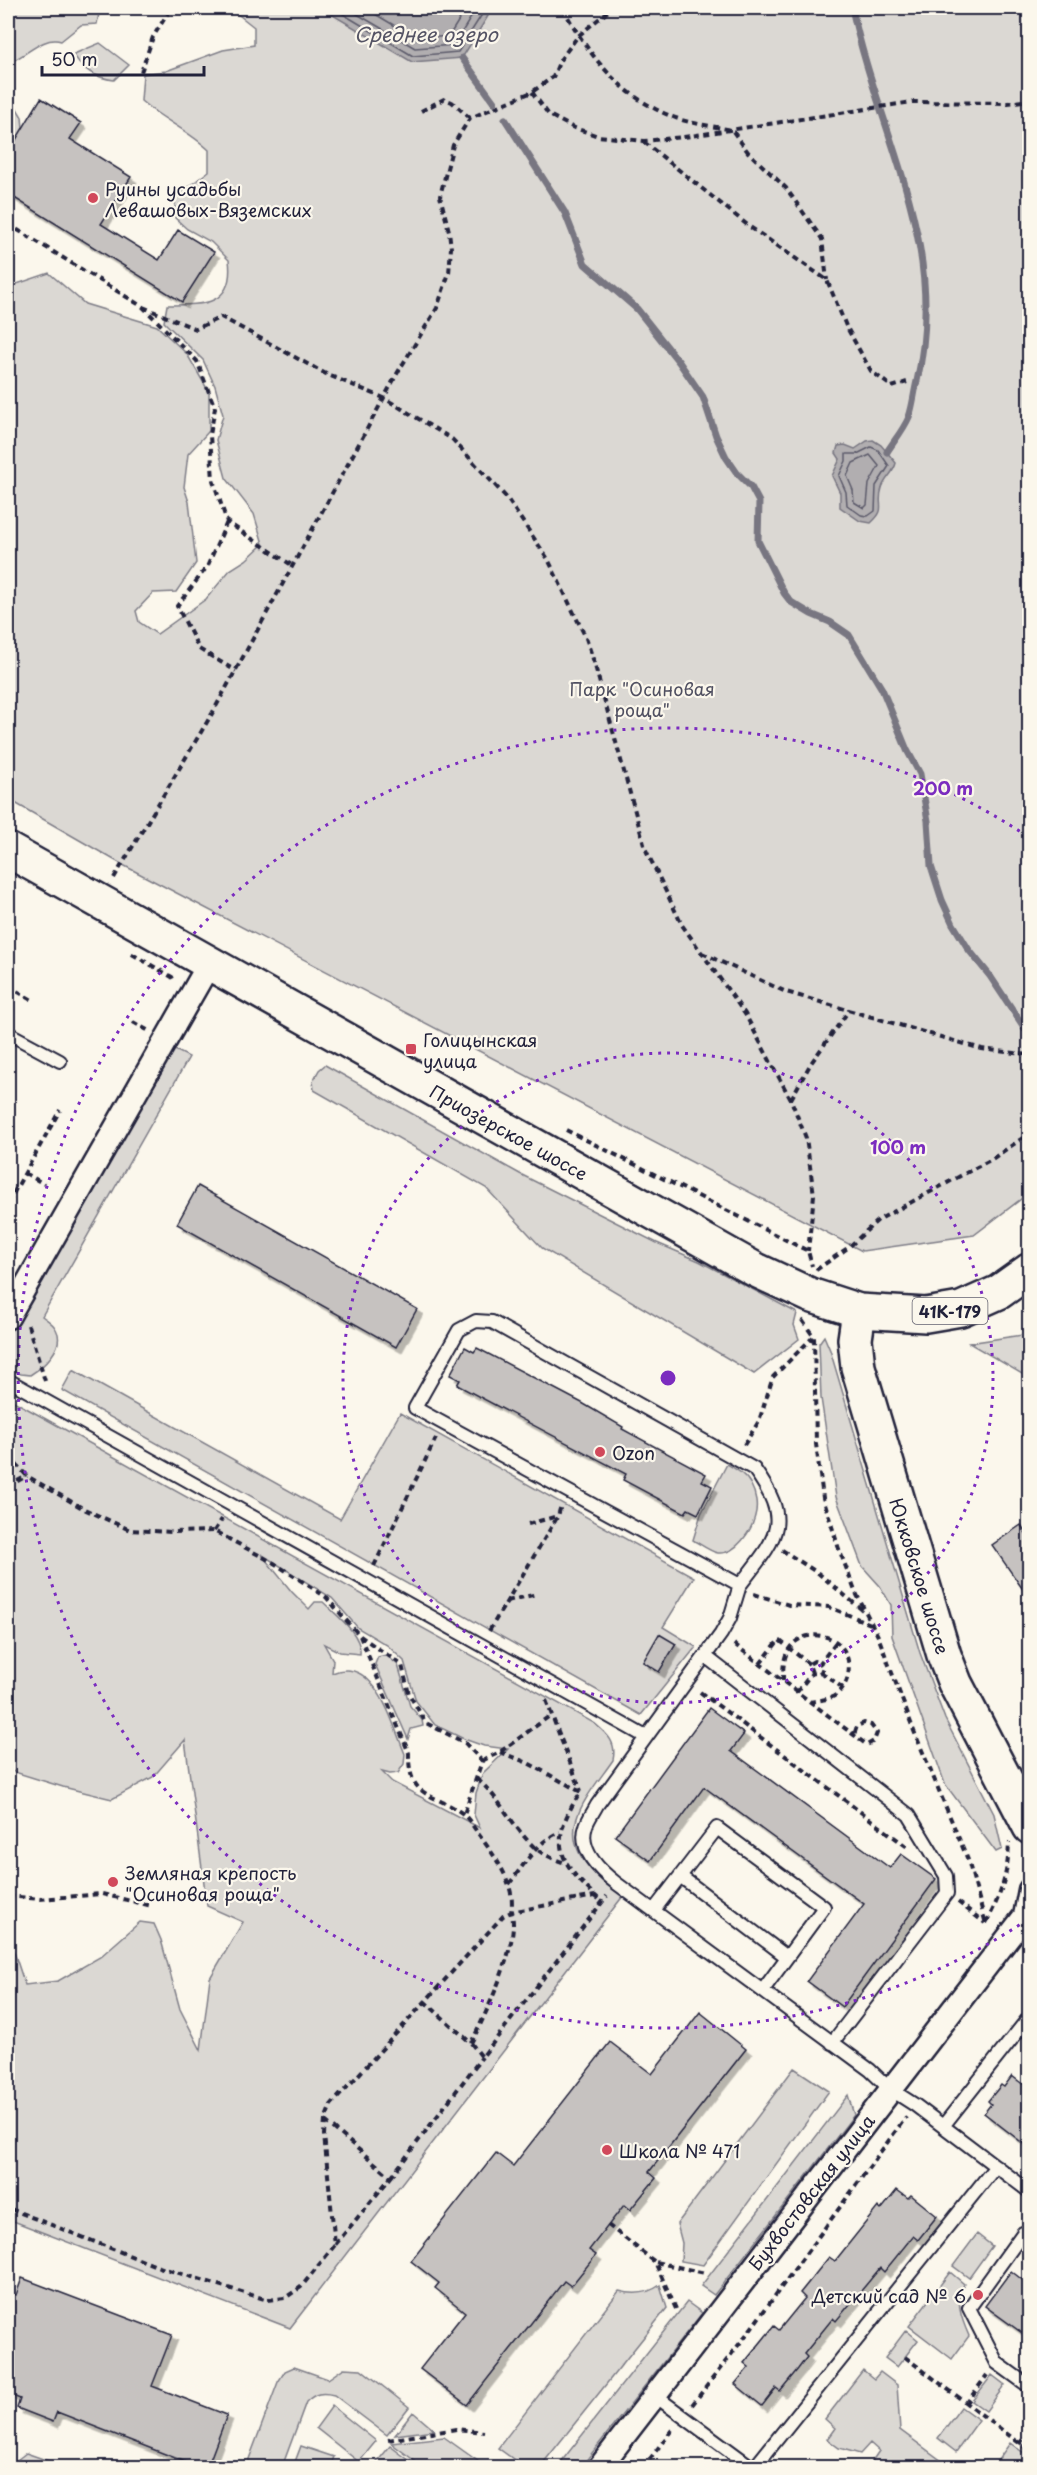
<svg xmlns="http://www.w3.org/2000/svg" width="1037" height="2475" viewBox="0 0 1037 2475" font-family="'Playpen Sans',sans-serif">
<defs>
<filter id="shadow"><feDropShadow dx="5.5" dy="5.5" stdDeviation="0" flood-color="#0004"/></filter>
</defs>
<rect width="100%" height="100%" fill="#fbf7ec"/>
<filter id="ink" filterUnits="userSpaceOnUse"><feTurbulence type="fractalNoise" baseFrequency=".0167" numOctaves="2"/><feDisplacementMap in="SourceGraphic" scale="12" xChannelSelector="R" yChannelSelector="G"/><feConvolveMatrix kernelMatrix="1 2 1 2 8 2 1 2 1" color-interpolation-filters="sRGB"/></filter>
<g filter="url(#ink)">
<!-- green -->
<path fill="#dbd8d3" stroke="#7e7d87" stroke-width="1.5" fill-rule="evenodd" d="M8 8H100L97 24 81 25 61 41C44 36 29 53 14 60L9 78 13 102 22 117 24 140 8 163Z
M230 8H1029V1193L974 1235 862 1251 123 865 8 799V287L49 273 85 304 157 326 187 354 209 392V431L188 454 184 487 189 502 196 563 176 592 153 593 136 611 139 622 157 634 206 599 230 570 246 560 263 544 254 514 226 478 216 440 223 415 215 386 203 360 164 322 167 305C201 305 235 307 229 260L211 242 187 229 175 218V197L209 171V150C188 130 163 120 141 101L143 74 166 71 223 50 254 45V27Z
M100 43 129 65 114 80C97 78 81 70 74 54Z
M171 1048 189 1057 42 1316C47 1320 53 1323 56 1329 66 1347 43 1367 30 1375L21 1374 8 1368V1336Z
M325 1065 520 1174 657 1243 699 1261 797 1313 794 1325 799 1339 754 1374 542 1248 486 1188 314 1090 313 1081 319 1070Z
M1029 1334V1378L969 1343Z
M824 1336 830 1350 920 1653 945 1719 994 1814 1002 1849 996 1852 945 1784 892 1636 891 1605 880 1586 862 1566 836 1497 821 1398 819 1343Z
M73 1370 340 1519 400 1413 694 1577 663 1627 696 1647 641 1715 62 1390ZM659 1635V1672L643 1662Z
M8 1398 594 1723C607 1734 617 1742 613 1760 589 1795 553 1830 591 1869 600 1879 612 1887 623 1896L290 2328 8 2219V1934L25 1985 58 1981 100 1957 140 1922 154 1924 161 1940 180 2009 201 2050 210 1978 243 1922 207 1906 185 1740 153 1777 112 1799 63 1787 8 1770ZM261 1554 332 1598 358 1628 387 1645 404 1661 416 1701 435 1725 464 1739 484 1746 508 1749 483 1773 476 1793 474 1815 480 1828 392 1782 382 1772 390 1774 398 1773 404 1764 405 1754C392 1724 376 1655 332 1673L333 1660 324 1644 340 1652 360 1654C362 1634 336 1615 323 1602H315L309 1609 292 1592Z
M727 1464C737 1470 746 1475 751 1485 756 1494 758 1506 755 1516 752 1530 736 1555 718 1553 711 1552 700 1544 693 1540L701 1514Z
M386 1655 398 1665 410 1706 422 1720 423 1726 411 1729 408 1739 375 1664 378 1657Z
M794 2068 829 2091 703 2265 681 2261 682 2243 677 2224Z
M848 2095 854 2115 714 2295 701 2286Z
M977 2234 992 2246 969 2278 953 2266Z
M950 2272 964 2284C955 2302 961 2318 969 2336L952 2359 909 2326Z
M660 2285 667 2308 540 2467H524L498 2448 619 2291C634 2295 648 2294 660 2285Z
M687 2302 702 2313 581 2467H557Z
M906 2330 918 2340 897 2367 885 2358Z
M294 2367 328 2379 344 2368 361 2369 409 2407 387 2435 334 2395C322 2392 315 2393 306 2402L282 2467H246L278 2382 285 2371Z
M863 2370 874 2379 880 2372 897 2385 900 2430 950 2467H868L879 2451 870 2443 860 2454 839 2448 827 2439 835 2428 825 2419Z
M992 2375 1005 2385 986 2411 972 2401Z
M332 2406 376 2441 359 2462 316 2428Z
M961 2407 979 2420 956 2452 938 2438Z
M413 2412 434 2430 395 2435Z
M444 2437 486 2467H423L391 2443Z
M1010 2443 1028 2456 1019 2467H993Z
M301 2446 334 2457 330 2467H293Z
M390 2446 418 2467H373Z
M26 2453 66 2467H8Z"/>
<!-- water -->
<path fill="#b1aeb0" stroke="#787681" stroke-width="1.5" d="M321 8H486L488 16 462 58 412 62Z
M873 440 881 445 896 463C894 473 885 478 882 488 876 506 888 508 871 523L860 521 840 507V493L832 476 840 459 836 453 838 446 845 445 855 449 867 441Z"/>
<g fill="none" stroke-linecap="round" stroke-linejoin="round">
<!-- shore -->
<path stroke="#5b5a6a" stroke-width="1.5" d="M333 8 413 56 458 52 481 16V8
M347 8 415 48 454 45 473 14V8
M365 8 417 39 449 36 464 12V8
M871 447 878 450 889 466 876 486 875 511 868 516 861 515 847 505 846 492 839 476 846 461V454H857Z
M870 455 879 466 869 484 867 505 864 508 854 502 853 490 847 476 853 463Z"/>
<!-- stream -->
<path stroke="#787681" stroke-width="7" d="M852 8C879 136 949 244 917 381 914 393 913 406 909 417 904 429 894 441 887 452
M462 58 494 102
M505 119 565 213 585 264 637 309 679 362 703 397 716 436 726 457 737 473 751 487 759 502 758 541 784 593 791 602 811 614 830 622 849 635 882 689 907 750 920 774 928 821 931 866 942 900 953 924 969 950 990 976 1030 1036"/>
</g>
<!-- building -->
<path fill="#c6c2c0" stroke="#22223b" stroke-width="1.5" filter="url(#shadow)" d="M41 98 81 123 70 139 131 177 101 224 159 260 178 230 214 252 182 302 8 194V153Z
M198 1186 417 1309 396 1347 177 1224Z
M465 1347 474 1352 477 1348 582 1403 623 1427 622 1429 706 1474 702 1481 712 1486 698 1514 688 1509 685 1513 623 1480 626 1474 457 1385 460 1380 450 1375Z
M1021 1525 1029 1538V1598L992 1545Z
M659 1634 676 1644 659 1672 643 1662Z
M709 1708 744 1734 731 1751 890 1868 901 1854 936 1879 842 2007 807 1981 864 1904 704 1787 650 1861 615 1836Z
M700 2012 746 2049 649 2172 656 2178 630 2210 624 2205 589 2250 596 2255 571 2286 564 2281 467 2405 420 2369 465 2312 435 2288 439 2283 411 2261 496 2153 513 2166 610 2042 652 2074Z
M1012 2076 1029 2089V2148L984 2113 991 2104 988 2101 1001 2085 1004 2087Z
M897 2190 908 2198 911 2195 937 2216 918 2240 913 2236 884 2272 880 2268 836 2321 833 2318 804 2354 807 2357 798 2369 780 2391 776 2388 762 2406 735 2384 749 2367 744 2363 774 2326 779 2330 805 2298 800 2293 829 2257 835 2261 878 2207 881 2210Z
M1011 2271 1029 2285V2338L985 2306Z
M22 2278 172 2335 152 2386 227 2415 207 2468H201L57 2412 53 2422 17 2408 20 2399 8 2394V2291L16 2295Z"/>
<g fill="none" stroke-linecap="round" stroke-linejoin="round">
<defs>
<path id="lane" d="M8 1033 60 1061
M8 1380 646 1737
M740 1585C777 1537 793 1523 754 1469L492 1322 476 1321 459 1330 415 1408 740 1585 730 1618 721 1634 597 1805C594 1811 588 1819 586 1826 578 1849 599 1870 616 1883L870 2070 890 2089 915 2105 1030 2192
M705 1656 909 1815 946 1876 947 1893 832 2043
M680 1876 787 1957
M654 1910 717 1828 824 1907 763 1990
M943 2126 1030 2016
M1030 2238 1023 2233 969 2308 997 2363 1030 2387
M654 2395 753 2468
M754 2468 996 2166"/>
<path id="street" d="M8 1317 209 964
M599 2468 1025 1916 1030 1890"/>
<path id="secondary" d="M859 1311 855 1339 858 1367 944 1655 955 1683 1030 1827"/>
<path id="primary" d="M8 850 756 1270 810 1295 859 1311 926 1315 961 1309 999 1292 1030 1270"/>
</defs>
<!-- lane casing -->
<use href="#lane" stroke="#22223b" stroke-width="16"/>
<!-- street casing -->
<use href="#street" stroke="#22223b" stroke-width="27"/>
<!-- secondary casing -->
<use href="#secondary" stroke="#22223b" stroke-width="38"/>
<!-- primary casing -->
<use href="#primary" stroke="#22223b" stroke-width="38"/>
<!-- path -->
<path stroke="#22223b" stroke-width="4" stroke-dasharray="6 4.5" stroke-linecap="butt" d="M563 8C589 56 620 96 673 117 691 124 713 126 732 130L748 152 786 188 822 239 827 280
M141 72 153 37 171 8
M532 92 549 115 572 127 598 136 644 141 684 137 912 102 1008 103 1030 100
M421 111 444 99 452 102 470 118
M644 142 750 227 827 280 846 326 871 371 892 387 907 382
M8 224 143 307 197 361 215 408 210 435 213 480 227 522 293 566
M143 307 196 329 221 317 326 374 384 398 452 439 506 497 548 559 586 638 594 662 645 848 682 925 745 1014 791 1100 806 1138 814 1195 808 1251
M227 522 207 567 177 606 199 649 236 671
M114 878 213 712 398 372 437 308 449 273 451 248 449 231 440 196 453 145 470 118 532 92 553 77 560 60 578 36 612 8
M702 953 786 992 982 1049 1030 1055
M132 954 172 977 174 981
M8 986 34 1001
M133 1022 149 1031
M791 1099 811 1063 850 1009
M566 1130 808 1251 812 1266
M25 1173 44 1184
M8 1203 60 1110
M8 1242 10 1243
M816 1270 849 1247 878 1220 992 1159 1030 1133
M802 1320 814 1337 816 1444 823 1498 839 1549 855 1591 878 1636 914 1731 968 1860 986 1924
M28 1325 45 1381
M744 1445 759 1421 773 1377 813 1337
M8 1456 27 1476 84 1509 130 1530 173 1532 214 1531 274 1563 326 1597 360 1636 409 1753C408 1800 434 1792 463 1814 468 1818 473 1826 477 1832 493 1854 517 1884 511 1912L503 1916 331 2105 325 2120 324 2135 335 2245 301 2287 285 2298 268 2300 159 2267 8 2208
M8 1486 27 1476
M528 1524 558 1516
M214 1531 222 1519
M782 1550 818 1573 867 1614
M374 1566 436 1438
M754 1594 789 1605 829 1607 873 1625
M507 1601 537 1594
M489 1631 558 1516 561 1505
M360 1636 402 1665 409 1694 426 1723 465 1743 482 1761 464 1814
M734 1644 867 1745 874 1741 877 1733 871 1725 864 1723 857 1726 854 1735
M760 1664 779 1640 809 1664
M821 1672 843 1688
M812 1673 809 1664 814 1661 820 1663
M783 1681C783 1670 783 1658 789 1649 799 1633 821 1632 835 1641 853 1653 853 1681 837 1694 830 1700 819 1700 810 1702
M700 1692 910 1849
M797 1692 812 1673 817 1674 821 1672 823 1667 820 1663 836 1642
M546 1700 581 1791
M500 1752 528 1763 581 1792C545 1844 560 1864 602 1902
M482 1761 500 1752 551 1715
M477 1779C500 1798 512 1826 534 1847 543 1855 556 1860 568 1864
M509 1884C525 1864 536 1842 560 1832
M8 1896 40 1899 102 1894 152 1906
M958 1902 985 1923
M986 1923C1001 1895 1008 1875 1009 1842
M1028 1959 1030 1960
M424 2001 471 2043C485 2016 522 1939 511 1912L595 1896
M471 2043 482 2057 607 1896
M325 2121 391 2177 335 2245
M391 2177 482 2057
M608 2225 655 2262
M676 2309 655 2262 705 2273
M905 2357 1030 2451
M966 2404 987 2375
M692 2405 747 2334 906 2117
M388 2440 456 2429 484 2432
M1019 2444 1030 2431
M643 2468 674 2427"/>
<!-- lane -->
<use href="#lane" stroke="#fbf7ec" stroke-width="12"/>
<!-- street -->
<use href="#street" stroke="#fbf7ec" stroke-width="22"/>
<!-- secondary -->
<use href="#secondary" stroke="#fbf7ec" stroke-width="33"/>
<!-- primary -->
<use href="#primary" stroke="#fbf7ec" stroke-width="33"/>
</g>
</g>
<!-- distance rings -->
<g fill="none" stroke="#7b2cbf" stroke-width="3" stroke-dasharray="3 6">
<circle cx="668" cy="1378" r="325"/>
<path d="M1027 1920A650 650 0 1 1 1027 836"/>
</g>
<!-- markers -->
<g fill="#d1495b" stroke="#fbf7ec" stroke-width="2">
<circle cx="93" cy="198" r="6"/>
<rect x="405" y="1043" width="12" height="12" rx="3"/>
<circle cx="600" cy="1452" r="6"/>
<circle cx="113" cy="1882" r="6"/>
<circle cx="607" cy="2150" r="6"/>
<circle cx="978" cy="2295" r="6"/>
</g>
<g text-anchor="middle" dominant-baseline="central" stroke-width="4.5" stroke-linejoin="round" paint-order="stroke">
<!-- shield labels -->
<rect fill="#fbf7ec" stroke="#636270" stroke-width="1.5" x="912.5" y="1298" width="75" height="26" rx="4.5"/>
<g font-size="16" font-weight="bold" fill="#22223b">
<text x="950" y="1311">41К-179</text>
</g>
<!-- poi labels -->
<g font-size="18" fill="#22223b" stroke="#fbf7ec" text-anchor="start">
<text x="105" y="188">Руины усадьбы<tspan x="105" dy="21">Левашовых-Вяземских</tspan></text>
<text x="423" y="1039">Голицынская<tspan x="423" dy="21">улица</tspan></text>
<text x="612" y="1452">Ozon</text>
<text x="125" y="1872">Земляная крепость<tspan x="125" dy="21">"Осиновая роща"</tspan></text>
<text x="619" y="2150">Школа № 471</text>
<text x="966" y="2295" text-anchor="end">Детский сад № 6</text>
</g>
<!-- park labels -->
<g font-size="18" fill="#505061" stroke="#fbf7ec">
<text x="642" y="688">Парк "Осиновая<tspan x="642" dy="21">роща"</tspan></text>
</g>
<!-- street labels -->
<g font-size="18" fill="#22223b" stroke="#fbf7ec">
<text transform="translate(509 1132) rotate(29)">Приозерское шоссе</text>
<text transform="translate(920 1576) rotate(73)">Юкковское шоссе</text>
<text transform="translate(811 2192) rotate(-52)">Бухвостовская улица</text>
</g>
<!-- water labels -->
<g font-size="20" font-style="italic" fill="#545364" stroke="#fbf7ec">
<text x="426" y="34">Среднее озеро</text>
</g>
</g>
<circle cx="668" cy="1378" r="9" fill="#7b2cbf" stroke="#fbf7ec" stroke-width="3"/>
<g font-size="18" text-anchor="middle" font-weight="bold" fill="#7b2cbf" stroke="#fbf7ec" stroke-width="4.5" stroke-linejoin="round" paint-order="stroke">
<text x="943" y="795">200 m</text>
<text x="898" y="1154">100 m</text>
</g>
<!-- margin -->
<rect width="1037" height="2475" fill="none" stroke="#fbf7ec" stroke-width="30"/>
<rect x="15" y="15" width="1007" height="2445" fill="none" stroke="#22223b" stroke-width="2" filter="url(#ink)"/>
<!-- scale -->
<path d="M42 66v9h162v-9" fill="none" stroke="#22223b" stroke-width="3"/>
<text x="51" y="66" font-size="18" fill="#22223b" stroke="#fbf7ec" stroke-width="4.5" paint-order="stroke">50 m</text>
</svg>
